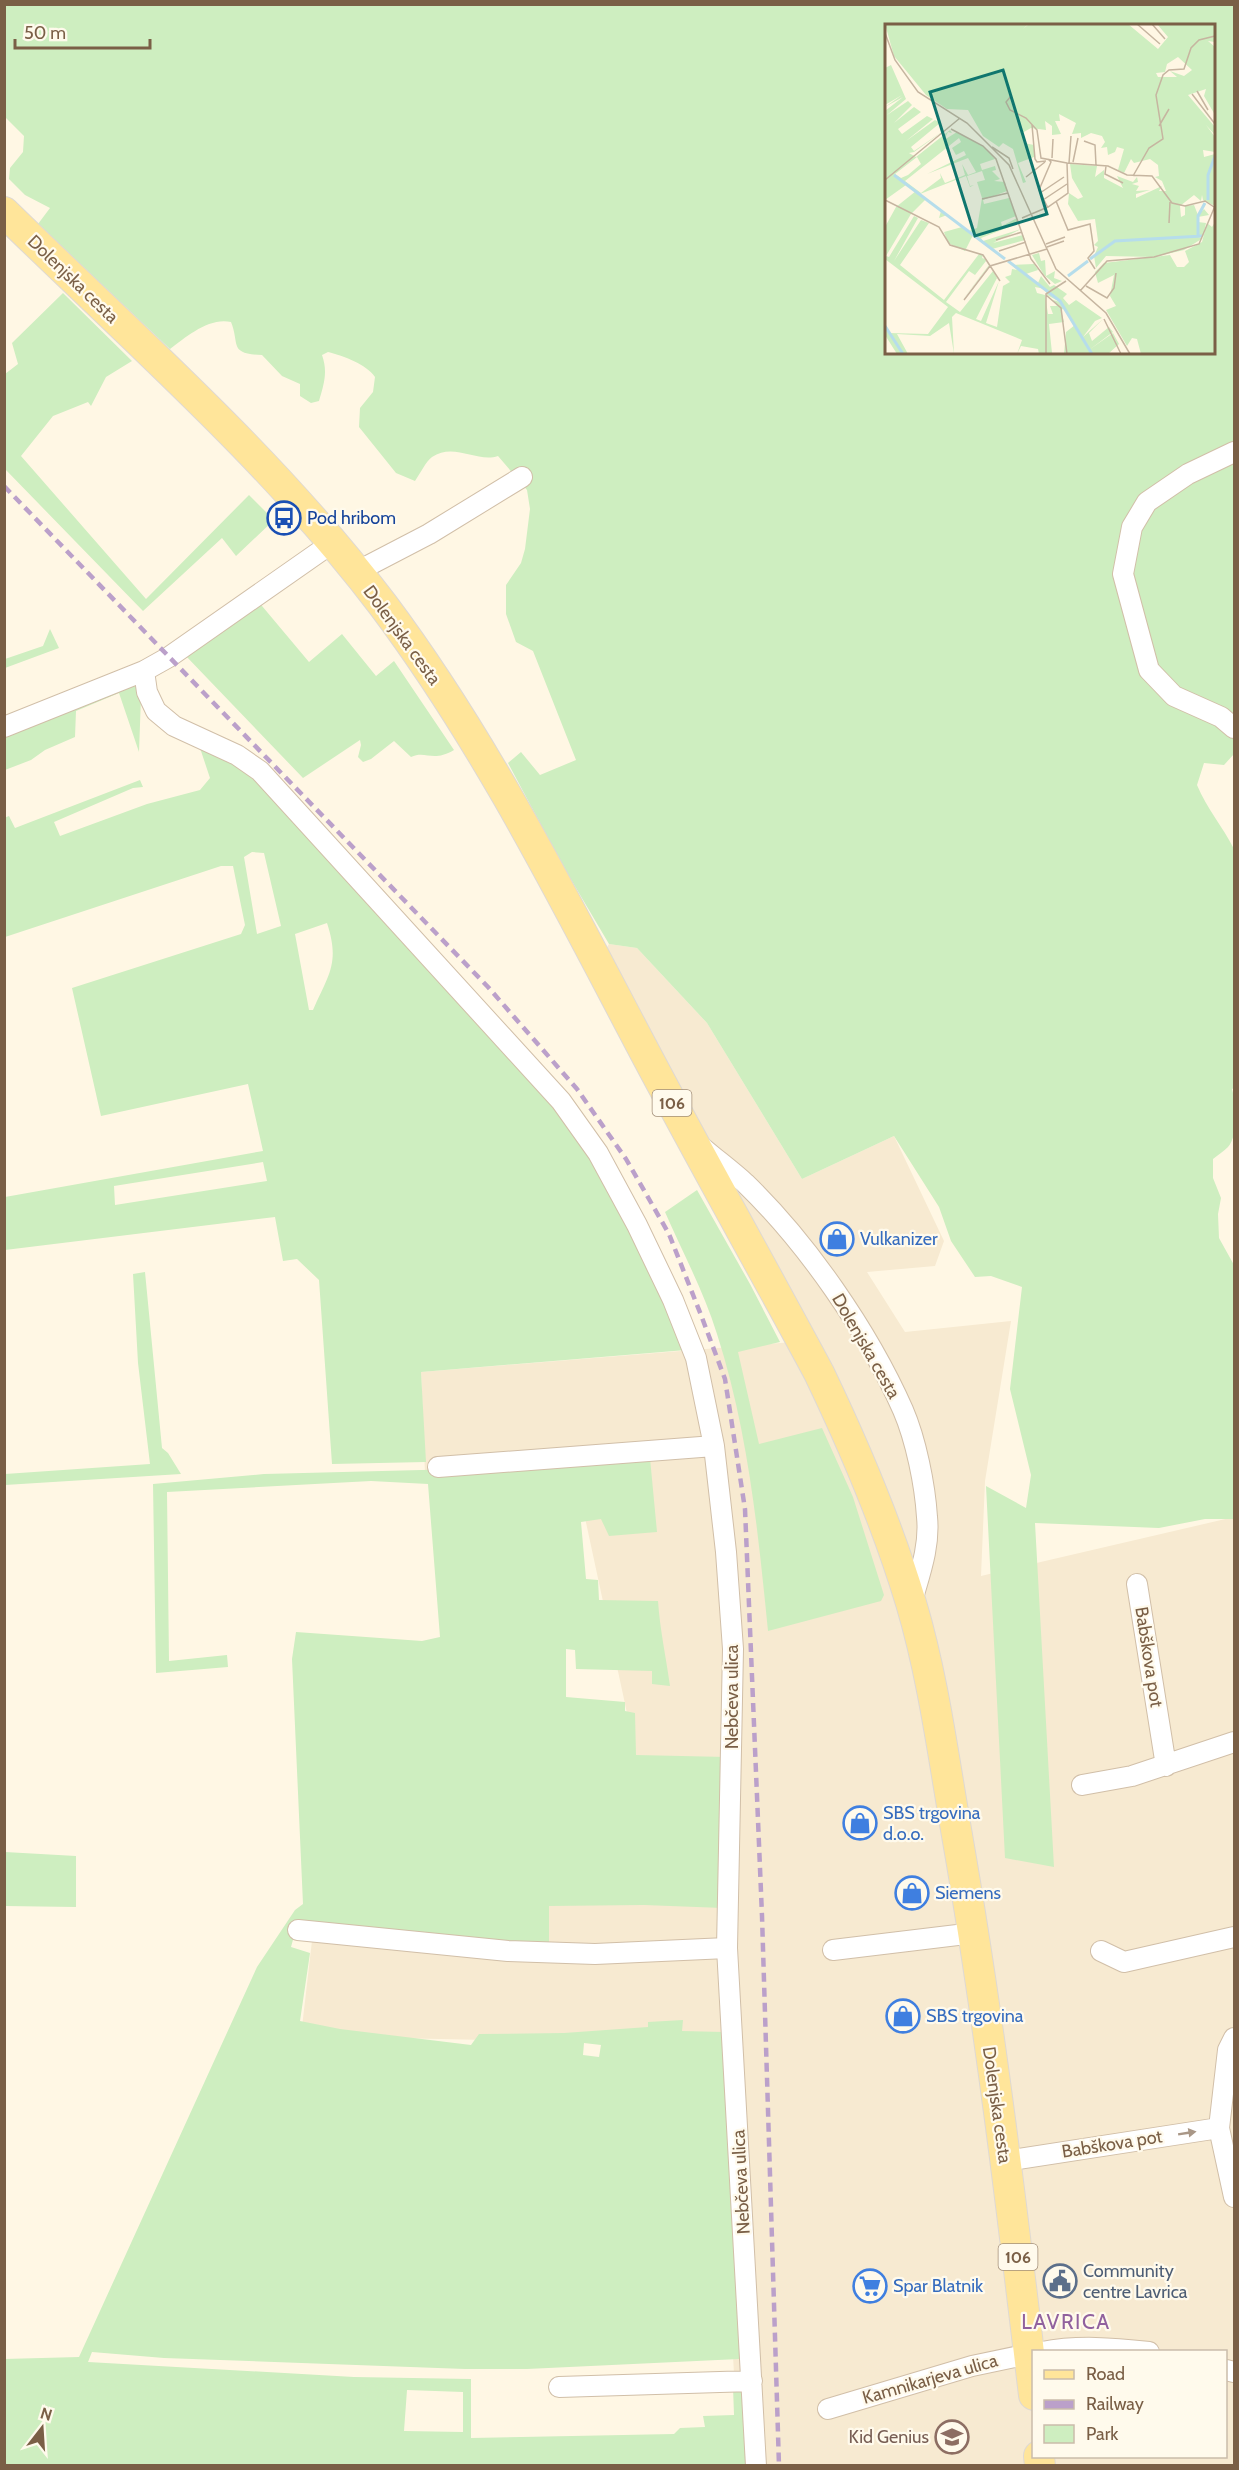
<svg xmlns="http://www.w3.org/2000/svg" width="1239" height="2470" viewBox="0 0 1239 2470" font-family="Cabin,sans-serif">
<rect width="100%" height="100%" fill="#fff7e4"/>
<!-- residential -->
<path fill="#f7ead1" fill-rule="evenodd" d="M609 944 637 948 707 1023 802 1179 894 1136 944 1241 935 1266 867 1272 905 1332 1011 1321 985 1481 981 1576 1234 1517V2465H739L716 2045 301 2036 313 1932 543 1899 636 1755 573 1462 425 1474 421 1372 817 1340 605 951ZM1034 2352H1226V2456H1034Z"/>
<!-- green -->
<path fill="#ceeec0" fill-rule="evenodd" d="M5 5H1234V754L1224 765 1204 763 1197 785C1207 809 1223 827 1234 849V1088L1232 1089C1236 1104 1239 1134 1228 1147 1224 1151 1218 1155 1213 1159V1178L1221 1198 1218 1214 1219 1238 1234 1265V1519H1205L1159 1528 1035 1523 1054 1867 1005 1858 986 1486 1026 1508 1031 1475 1010 1389 1022 1287 991 1276 975 1277 951 1241 939 1207 894 1136 802 1179 707 1023 637 948 609 944 563 866 508 763 521 752 540 775 576 760 533 651 516 642 506 614V585L521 563 525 549 530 509 527 490 498 456C477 463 454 442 432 457 426 461 420 474 415 481L396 473 359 427 360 408 373 392 375 377C366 364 344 356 328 352L322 355C328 372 324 384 319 401L311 403 300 396V384L282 376 262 355C228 354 240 344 231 322 209 317 186 337 170 349L38 224 50 208 25 195 9 179 10 168 23 152 24 136 5 117ZM886 26H1214V352H886Z
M63 293 132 361 106 377 91 406 88 402 53 416 21 456 146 599 249 495 274 520 236 556 222 538 143 611 5 469V374L18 364 12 343Z
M257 600 309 662 342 634 376 676 394 661 454 750C432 763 426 750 411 757L394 741 371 759 363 762 358 757 361 745 360 740 303 778 184 654Z
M50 629 59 648 5 668V659L43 646Z
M131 684 137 687 141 697 139 752 119 693 76 711 75 737 45 750 31 760 5 770V732Z
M200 748 229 759 254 777 566 1119 596 1163 646 1256 686 1350 421 1372 426 1462 332 1464 319 1280 297 1259 283 1261 275 1217 5 1250V1197L263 1151 248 1084 101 1116 72 988 241 934 245 925 233 866H221L5 937 4 818 9 816 15 828 140 780 143 787 133 788 54 822 60 836 147 804 200 790 210 778ZM252 852 264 853 281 926 257 934 244 857ZM327 923C340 963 329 974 313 1010H309L295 934ZM263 1162 267 1181 115 1205 114 1186Z
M697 1190 750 1284 780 1342 738 1352 759 1444 822 1428 853 1497 884 1595 881 1601 768 1631C758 1531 748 1430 717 1334 704 1292 682 1251 665 1212Z
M145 1272 162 1448 168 1453 181 1474 5 1485V1474L150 1464 138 1363 133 1274Z
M650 1458 657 1532 609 1536 601 1519 581 1522 586 1579 598 1580 599 1600 658 1601C660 1630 666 1657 670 1686L652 1684V1671L576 1669 575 1650 566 1649V1697L625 1702V1711L635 1713 636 1755 727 1757 723 1908 644 1905 549 1906V1945L507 1961 294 1936 291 1947 310 1953 300 2021 340 2029 471 2045 479 2034 564 2033 648 2027V2022L683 2020 682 2031 723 2032 744 2351 739 2359 527 2369H465L164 2358 92 2352 88 2362 354 2377 471 2379V2438L674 2434 680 2428 705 2427 703 2416 734 2415 733 2387 747 2386 751 2464 5 2465 4 2359 79 2357 257 1967 295 1910 303 1904 292 1659 296 1632 422 1641 440 1637 428 1484 371 1481 167 1492 169 1661 227 1655 228 1667 156 1673 153 1484 264 1474 545 1467ZM584 2043 601 2045 599 2057 583 2055ZM407 2390 463 2392V2432L404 2431Z
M5 1852 76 1856V1907L5 1906Z"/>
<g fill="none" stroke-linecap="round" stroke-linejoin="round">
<!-- stream -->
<path stroke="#9bcbdd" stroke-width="5" d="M4 2465 5 2466"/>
<defs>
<path id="street" d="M1234 452 1188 474 1147 502 1132 527 1123 574 1149 670 1174 696 1221 717 1234 728
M356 572 429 534 522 477
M144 671 147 692 156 711 174 726 237 755 260 771 561 1101 598 1153 637 1225 673 1300 696 1358 714 1446 726 1552 733 1649 727 1948 756 2466
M4 727 144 671 169 657 332 543
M703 1148C717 1160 732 1171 745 1183 807 1243 868 1331 903 1410 916 1440 925 1485 927 1517 930 1546 920 1573 912 1601
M438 1467 714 1446
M1137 1584 1166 1766
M1082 1785 1132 1776 1234 1742
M298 1930 508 1951 595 1954 727 1948
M833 1950 974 1933
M1101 1951 1124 1962 1234 1937
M1234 2038 1228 2050 1219 2128 1234 2197
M1005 2161 1219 2128
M1042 2352C1078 2345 1113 2348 1149 2352
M1226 2370 1234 2372
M559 2387 752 2381
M828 2409 972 2366 1034 2353"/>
<path id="primary" d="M4 212C134 339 273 460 383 605 485 741 562 895 641 1045 699 1155 760 1263 819 1373 855 1448 887 1523 911 1603 934 1680 944 1762 958 1841 990 2025 1012 2210 1034 2395
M1039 2456 1040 2466"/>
</defs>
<!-- street casing -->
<use href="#street" stroke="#d1bfa8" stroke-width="22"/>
<!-- primary casing -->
<use href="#primary" stroke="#dfd9d3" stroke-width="32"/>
<!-- street -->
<use href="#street" stroke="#fff" stroke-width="20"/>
<!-- primary -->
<use href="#primary" stroke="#ffe59a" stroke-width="30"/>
<!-- rail -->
<path stroke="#bba0ca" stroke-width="4.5" stroke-dasharray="9 6" stroke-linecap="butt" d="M4 486 488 987 577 1089 626 1159 669 1234 701 1315 725 1379 745 1509 762 1916 779 2466"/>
</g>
<!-- one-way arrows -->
<defs><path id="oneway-solid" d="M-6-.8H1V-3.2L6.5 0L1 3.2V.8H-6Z" transform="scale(1.5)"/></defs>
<use fill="#a99787" href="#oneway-solid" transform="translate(1187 2133) rotate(-9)"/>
<!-- icons -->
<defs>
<symbol id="bus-ring" viewBox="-11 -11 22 22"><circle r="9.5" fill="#fffaec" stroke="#1a4fb4" stroke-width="1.5"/><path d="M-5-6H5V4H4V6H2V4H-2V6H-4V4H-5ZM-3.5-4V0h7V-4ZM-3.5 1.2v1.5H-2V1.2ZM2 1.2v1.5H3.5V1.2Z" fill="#1a4fb4"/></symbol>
<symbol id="shop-ring" viewBox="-11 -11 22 22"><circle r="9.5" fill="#fffaec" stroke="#3f7fe0" stroke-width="1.5"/><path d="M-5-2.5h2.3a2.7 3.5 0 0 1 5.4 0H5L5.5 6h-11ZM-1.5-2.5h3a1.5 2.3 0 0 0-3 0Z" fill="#3f7fe0"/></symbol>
<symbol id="civic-ring" viewBox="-11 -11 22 22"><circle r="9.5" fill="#fffaec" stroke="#5c6f8a" stroke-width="1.5"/><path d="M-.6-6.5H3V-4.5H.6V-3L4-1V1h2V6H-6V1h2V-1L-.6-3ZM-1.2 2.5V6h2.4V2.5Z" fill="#5c6f8a"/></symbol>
<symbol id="supermarket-ring" viewBox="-11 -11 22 22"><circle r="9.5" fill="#fffaec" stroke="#3f7fe0" stroke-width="1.5"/><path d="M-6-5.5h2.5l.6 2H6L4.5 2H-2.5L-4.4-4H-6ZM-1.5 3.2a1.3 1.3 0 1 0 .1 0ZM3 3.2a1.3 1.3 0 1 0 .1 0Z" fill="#3f7fe0"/></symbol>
<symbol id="school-ring" viewBox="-11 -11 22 22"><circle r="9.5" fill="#fffaec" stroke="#8d6e63" stroke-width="1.5"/><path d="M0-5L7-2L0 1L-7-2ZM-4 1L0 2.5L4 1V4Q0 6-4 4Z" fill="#8d6e63"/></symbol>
</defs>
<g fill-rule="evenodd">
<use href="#bus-ring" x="265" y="499" width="38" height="38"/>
<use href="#shop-ring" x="818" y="1220" width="38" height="38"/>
<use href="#shop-ring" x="841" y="1804" width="38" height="38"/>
<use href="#shop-ring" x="893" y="1874" width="38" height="38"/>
<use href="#shop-ring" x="884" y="1997" width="38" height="38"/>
<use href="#civic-ring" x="1041" y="2262" width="38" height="38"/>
<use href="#supermarket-ring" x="851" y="2267" width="38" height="38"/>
<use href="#school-ring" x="933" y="2418" width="38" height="38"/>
</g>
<g text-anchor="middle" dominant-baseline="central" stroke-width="4.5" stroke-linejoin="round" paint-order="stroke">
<!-- shield labels -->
<g fill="#fffaec" stroke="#a28e78" stroke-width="1.5">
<rect x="652.5" y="1090" width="39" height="26" rx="4.5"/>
<rect x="998.5" y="2244" width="39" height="26" rx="4.5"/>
</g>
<g font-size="16" font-weight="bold" fill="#7a5f46">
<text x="672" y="1103">106</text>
<text x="1018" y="2257">106</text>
</g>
<!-- street labels -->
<g font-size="18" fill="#7a5f46" stroke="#fffaec">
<text transform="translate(73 279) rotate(44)">Dolenjska cesta</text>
<text transform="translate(402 635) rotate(54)">Dolenjska cesta</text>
<text transform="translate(866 1346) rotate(60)">Dolenjska cesta</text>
<text transform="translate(1149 1657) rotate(81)">Babškova pot</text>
<text transform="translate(732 1697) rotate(-90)">Nebčeva ulica</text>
<text transform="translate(997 2105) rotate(82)">Dolenjska cesta</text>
<text transform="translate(1112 2144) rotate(-9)">Babškova pot</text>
<text transform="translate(741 2182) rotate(-93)">Nebčeva ulica</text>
<text transform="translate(930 2379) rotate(-16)">Kamnikarjeva ulica</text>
</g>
<!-- transit labels -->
<g font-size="18" fill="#164399" stroke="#fffaec" text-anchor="start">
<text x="307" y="518">Pod hribom</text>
</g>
<!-- shop labels -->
<g font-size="18" fill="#366cbe" stroke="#fffaec" text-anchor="start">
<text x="860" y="1239">Vulkanizer</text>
<text x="883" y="1813">SBS trgovina<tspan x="883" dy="21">d.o.o.</tspan></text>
<text x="935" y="1893">Siemens</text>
<text x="926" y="2016">SBS trgovina</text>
<text x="893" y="2286">Spar Blatnik</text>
</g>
<!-- service labels -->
<g font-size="18" fill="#4e5e75" stroke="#fffaec" text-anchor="start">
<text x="1083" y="2271">Community<tspan x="1083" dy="21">centre Lavrica</tspan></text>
</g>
<!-- education labels -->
<g font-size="18" fill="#785e54" stroke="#fffaec" text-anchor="end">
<text x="929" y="2437">Kid Genius</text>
</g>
<!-- quarter labels -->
<g font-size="21" letter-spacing="1.5" fill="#91619e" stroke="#fffaec">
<text x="1066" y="2321">LAVRICA</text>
</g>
</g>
<!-- overview -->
<g transform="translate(885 24)">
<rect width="330" height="330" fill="#fff7e4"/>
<path d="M0 0H143L138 5 144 0H243L273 25 283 13 272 0H330V18L323 17 330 23V91L319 72 321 65 303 71 330 103V111L321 101 330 113V128L318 126 319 133 330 130V182L318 176 317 171 316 177 309 171 295 182 296 193 300 191V182L309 181 313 191 319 185 324 191 313 193V198L321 199 318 213H313L318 214 299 226 269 233 221 232 211 244 209 232 213 223 209 221 213 217 210 195 193 197 183 180 184 169 193 175 198 173 187 154 185 140 212 142 210 153 219 146V154L238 164 232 152 248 158 252 153 253 158 247 160 254 162 251 167 265 166 251 170V174L277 162 274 167H281L277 157 270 153 274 152 273 141 265 135 249 139 246 135 239 149 233 146 239 125 232 123 230 128 223 131 222 123 216 124 220 118 217 112 206 109 196 114V109L187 110 191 99 174 90 175 97H170L176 110 167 111V102L160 97 161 106 146 104 137 109 139 119 149 121V133L133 139 141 158 138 159 128 125 118 119 114 123 98 112 83 86 62 85 41 71 9 32ZM293 33 307 46 299 52 285 47 292 53H273L271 49 280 48 282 40ZM6 41 21 75 2 91 23 77 27 81 9 99 29 83 36 88 13 105 17 110 42 92 48 95 21 117 50 96 55 99 26 123 29 127 61 105 29 128 24 129 31 133 65 106 67 109 63 108 59 116 72 108 99 123 110 135 95 140 97 146 110 142 111 146 107 147 115 155 109 157 120 158 122 167 98 176 99 180 124 174 131 192 116 198 117 202 132 194 134 199 96 214 98 217 136 205 108 219 138 211 140 216 107 225 88 211 80 227 63 219 59 208 77 203 62 191 54 194 56 187 44 177 84 207 92 204 97 174 92 158 100 156 97 147 82 152 85 162 89 161 85 163 81 152 35 170 41 175 26 190 1 232 4 233 29 192 33 194 9 237 36 196 44 199 15 241 59 276 94 230 98 231 97 234 100 235 104 242 75 279 104 241 101 237 90 251 84 247 61 278 75 288 108 247 112 254 91 295 96 297 114 257 101 299 112 303 118 262 125 258 120 253 126 251 127 245 132 246 127 241 149 240 153 246 141 250 153 259 156 252 165 263 169 261 182 270 178 274 184 281 191 276 217 294 210 297 198 313 218 295 204 309 207 317 224 303 228 308 204 326 228 309 234 320 223 330H179L181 308 190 301 180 284 176 286 179 298 164 300 167 329 177 330H154L153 325 136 322 132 330 137 316 71 289 67 293 69 330 64 299 45 312 12 310 23 330H12L0 311V303L4 309 43 310 63 283 0 235V203L11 183 31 167 21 161 0 176V87L18 73 0 83 17 71 0 81V44ZM74 114 76 118 67 124 71 131 79 127 81 131 42 150 83 134 91 148 83 151 77 140 80 151 60 159 55 149 56 154 36 169 20 157ZM32 133 36 140 23 151 16 154 10 150ZM150 263 160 265 162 271 175 278 168 276 172 282H165L168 290H163L160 271 152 269ZM330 198V330H256L252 315 247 314 242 322 221 286 231 282 225 272 229 251 213 259 210 248 219 239 285 231 292 243H299L304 238 300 227 317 218 322 199 327 203ZM154 229 156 237 160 236 161 252 170 247 169 254 177 257 170 260 159 251 147 231Z" fill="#ceeec0" fill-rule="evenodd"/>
<path fill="none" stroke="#b6ddeb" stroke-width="3" d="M9 151 120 235M323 176V151L330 132M313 211V192L320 179M205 235 230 217 317 212M123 237 175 277 207 330M183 252 203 237M0 302 18 330"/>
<path fill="none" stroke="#c6b5a0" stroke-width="1.5" d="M252 0 275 20M267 0 280 15M0 9 10 36 33 68 82 99 124 141 171 245 221 289 245 330M312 67 323 86M307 70 330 100M126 72 121 78 125 86 141 94 152 106 156 134 182 139M147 101 150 135 152 138 161 137M274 102 284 85M66 105 98 122 111 135 146 235 165 260M199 117 210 121 211 141M107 123 124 134 128 145M167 134 168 115M188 138 193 114M182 139 223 142 242 151 267 152 287 179 300 182 320 177 329 183M184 139 186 112M221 142 220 150 238 159M248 152 264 124 278 115 271 71 278 51 284 46 299 45 306 24 314 16 330 12M141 153 160 138M0 156 75 94M155 169 179 153M97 175 123 169M0 176 54 203 65 221 98 231 115 257M158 176 182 160M171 177 183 206 205 200 209 227 203 234 210 245M163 184 154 166 166 138 163 135M137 194 163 183 183 169 182 139M284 199 285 178M111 216 137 208M161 220 180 213M162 223 179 217M114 227 141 218M201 262 222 274 229 264 231 249M195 267 222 237 269 233 314 220 330 182M161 271 176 284 182 330M79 276 105 242 162 225M219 295 236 330M161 330V270L181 257"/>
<path fill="#0f766e" fill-opacity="0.15" stroke="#0f766e" stroke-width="3" d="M118 46 162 190 90 212 45 68Z"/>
<rect width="330" height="330" fill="none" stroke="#7a5f46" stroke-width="3"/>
</g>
<!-- border -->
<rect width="1239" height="2470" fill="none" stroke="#7a5f46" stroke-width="12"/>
<!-- legend -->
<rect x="1032" y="2350" width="195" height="108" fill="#fffaec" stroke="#cabcaa" stroke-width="1.5"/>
<rect x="1044" y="2370" width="30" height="9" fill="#ffe59a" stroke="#cabcaa" stroke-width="1.5"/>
<text x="1086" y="2380" font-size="18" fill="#7a5f46">Road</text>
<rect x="1044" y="2400" width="30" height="9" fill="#bba0ca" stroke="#cabcaa" stroke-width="1.5"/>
<text x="1086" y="2410" font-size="18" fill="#7a5f46">Railway</text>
<rect x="1044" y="2425" width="30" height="18" fill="#ceeec0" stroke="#cabcaa" stroke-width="1.5"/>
<text x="1086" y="2440" font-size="18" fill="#7a5f46">Park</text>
<!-- north arrow -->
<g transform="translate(42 2428) rotate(17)" stroke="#fffaec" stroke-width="4.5" paint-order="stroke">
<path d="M0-4.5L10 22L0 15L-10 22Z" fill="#7a5f46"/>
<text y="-9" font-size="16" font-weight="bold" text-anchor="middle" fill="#7a5f46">N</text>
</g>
<!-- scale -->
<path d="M15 39v9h135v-9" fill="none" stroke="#7a5f46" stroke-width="3"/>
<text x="24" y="39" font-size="18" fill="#7a5f46" stroke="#fffaec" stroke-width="4.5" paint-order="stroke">50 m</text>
</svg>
